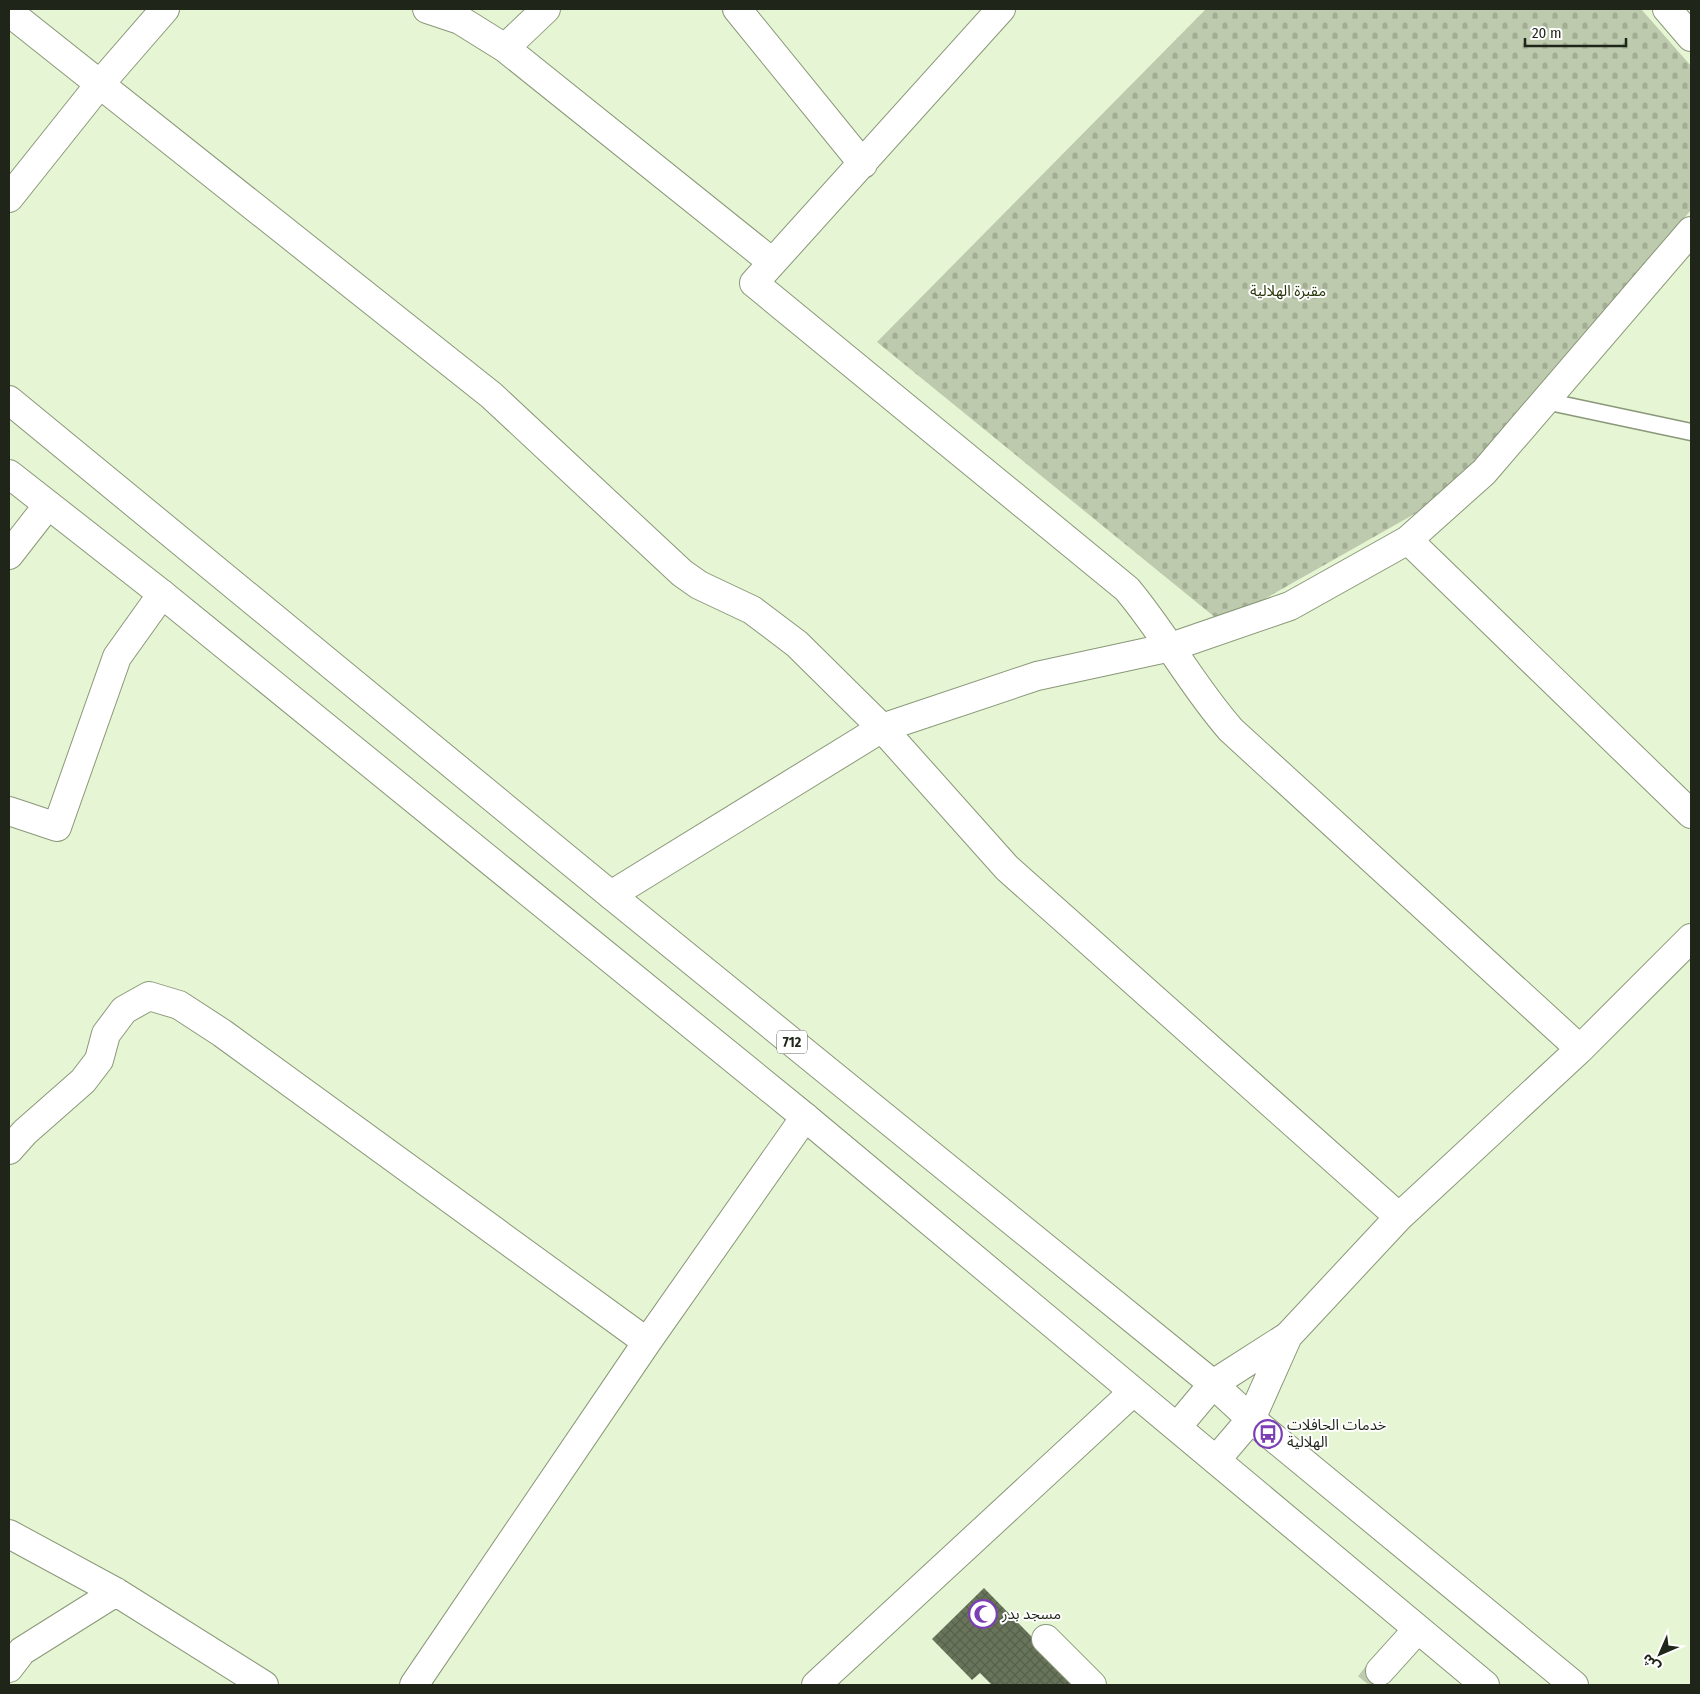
<svg xmlns="http://www.w3.org/2000/svg" width="1700" height="1694" viewBox="0 0 1700 1694" font-family="'Fira Sans Condensed','Noto Sans Arabic',sans-serif">
<defs>
<pattern id="cemetery-stones" width="16" height="16" patternUnits="userSpaceOnUse" patternTransform="scale(1.25)"><rect width="16" height="16" fill="#bdcaad"/><path d="M2 7V4a2 2 0 0 1 4 0v3zM10 15v-3a2 2 0 0 1 4 0v3z" fill="#a2ad94"/></pattern>
<pattern id="building-cross-hatch" width="8" height="8" patternUnits="userSpaceOnUse" patternTransform="scale(1.25)"><rect width="8" height="8" fill="#69755b"/><path d="M0 0l8 8M0 8l8-8" fill="none" stroke="#56604a"/></pattern>
</defs>
<rect width="100%" height="100%" fill="#e6f5d3"/>
<!-- cemetery -->
<path fill="url(#cemetery-stones)" d="M1206 9H1641L1691 66V210L1455 491 1222 623 877 342Z"/>
<!-- building -->
<path fill="url(#building-cross-hatch)" d="M984 1588 1079 1685H992L980 1673 972 1680 932 1639Z"/>
<g fill="none" stroke-linecap="round" stroke-linejoin="round">
<!-- minor-tunnel -->
<path stroke="#becbae" stroke-width="28" stroke-dasharray="28 14" stroke-linecap="butt" d="M1369 1685 1380 1671"/>
<defs>
<path id="service" d="M1545 401 1691 432"/>
<path id="minor" d="M427 9 460 20 505 48 772 262
M737 9 863 164
M1001 9 754 283 1127 589C1165 634 1192 686 1231 730L1580 1049
M1667 9 1691 37
M9 12 491 395 682 573 699 585 752 610 797 644 882 728 1007 868 1399 1217
M505 48 546 9
M9 198 99 85 165 9
M1408 540 1691 814
M9 555 48 505
M9 811 57 827 117 657 162 594
M611 895 882 728 1037 676 1171 647 1290 606 1408 540 1484 472 1691 231
M9 1150 25 1132 83 1081 99 1060 106 1034 124 1010 149 996 179 1005 222 1033 647 1342
M1177 1427 1213 1384 1288 1336 1399 1217 1580 1049 1691 938
M1216 1460 1251 1419 1288 1336
M9 1534 116 1592 264 1685
M1046 1639 1092 1685
M9 1668 22 1651 116 1592
M1380 1671 1417 1630
M414 1685 647 1342 805 1117
M816 1685 1133 1392"/>
<path id="primary" d="M9 400 611 895 1213 1384 1251 1419 1574 1685
M9 474 162 594 805 1117 1485 1685"/>
</defs>
<!-- service casing -->
<use href="#service" stroke="#8a9879" stroke-width="19"/>
<!-- minor casing -->
<use href="#minor" stroke="#8a9879" stroke-width="30"/>
<!-- primary casing -->
<use href="#primary" stroke="#8a9879" stroke-width="30"/>
<!-- service -->
<use href="#service" stroke="#fff" stroke-width="16"/>
<!-- minor -->
<use href="#minor" stroke="#fff" stroke-width="28"/>
<!-- primary -->
<use href="#primary" stroke="#fff" stroke-width="28"/>
</g>
<!-- icons -->
<defs>
<symbol id="bus-ring" viewBox="-11 -11 22 22"><circle r="9.5" fill="#fff" stroke="#7b3eb4" stroke-width="1.5"/><path d="M-5-6H5V4H4V6H2V4H-2V6H-4V4H-5ZM-3.5-4V0h7V-4ZM-3.5 1.2v1.5H-2V1.2ZM2 1.2v1.5H3.5V1.2Z" fill="#7b3eb4"/></symbol>
<symbol id="mosque-ring" viewBox="-11 -11 22 22"><circle r="9.5" fill="#fff" stroke="#7b3eb4" stroke-width="1.5"/><path d="M3.5-4.9A6 6 0 1 0 3.5 4.9A5 5 0 1 1 3.5-4.9Z" fill="#7b3eb4"/></symbol>
</defs>
<g fill-rule="evenodd">
<use href="#bus-ring" x="1252" y="1418" width="32" height="32"/>
<use href="#mosque-ring" x="967" y="1598" width="32" height="32"/>
</g>
<g text-anchor="middle" dominant-baseline="central" stroke-width="4" stroke-linejoin="round" paint-order="stroke">
<!-- shield labels -->
<rect fill="#fff" stroke="#62665d" stroke-width="1" x="777" y="1030.5" width="30" height="23" rx="4"/>
<g font-size="14" font-weight="bold" fill="#1f2518">
<text x="792" y="1042">712</text>
</g>
<!-- park labels -->
<g font-size="15" fill="#273709" stroke="#fff">
<text x="1288" y="291">مقبرة الهلالية</text>
</g>
<!-- poi labels -->
<g font-size="15" fill="#1f2518" stroke="#fff" text-anchor="start">
<text x="1287" y="1425">خدمات الحافلات<tspan x="1287" dy="17">الهلالية</tspan></text>
<text x="1002" y="1614">مسجد بدر</text>
</g>
</g>
<!-- border -->
<rect width="1700" height="1694" fill="none" stroke="#1f2518" stroke-width="20"/>
<!-- north arrow -->
<g transform="translate(1660 1654) rotate(225)" stroke="#ffffff" stroke-width="4" paint-order="stroke">
<path d="M0-4L9 19L0 12L-9 19Z" fill="#1f2518"/>
<text y="-8" font-size="14" font-weight="bold" text-anchor="middle" fill="#1f2518">ش</text>
</g>
<!-- scale -->
<path d="M1525 38v8h101v-8" fill="none" stroke="#1f2518" stroke-width="2.5"/>
<text x="1532" y="38" font-size="15" fill="#1f2518" stroke="#ffffff" stroke-width="4" paint-order="stroke">20 m</text>
</svg>
